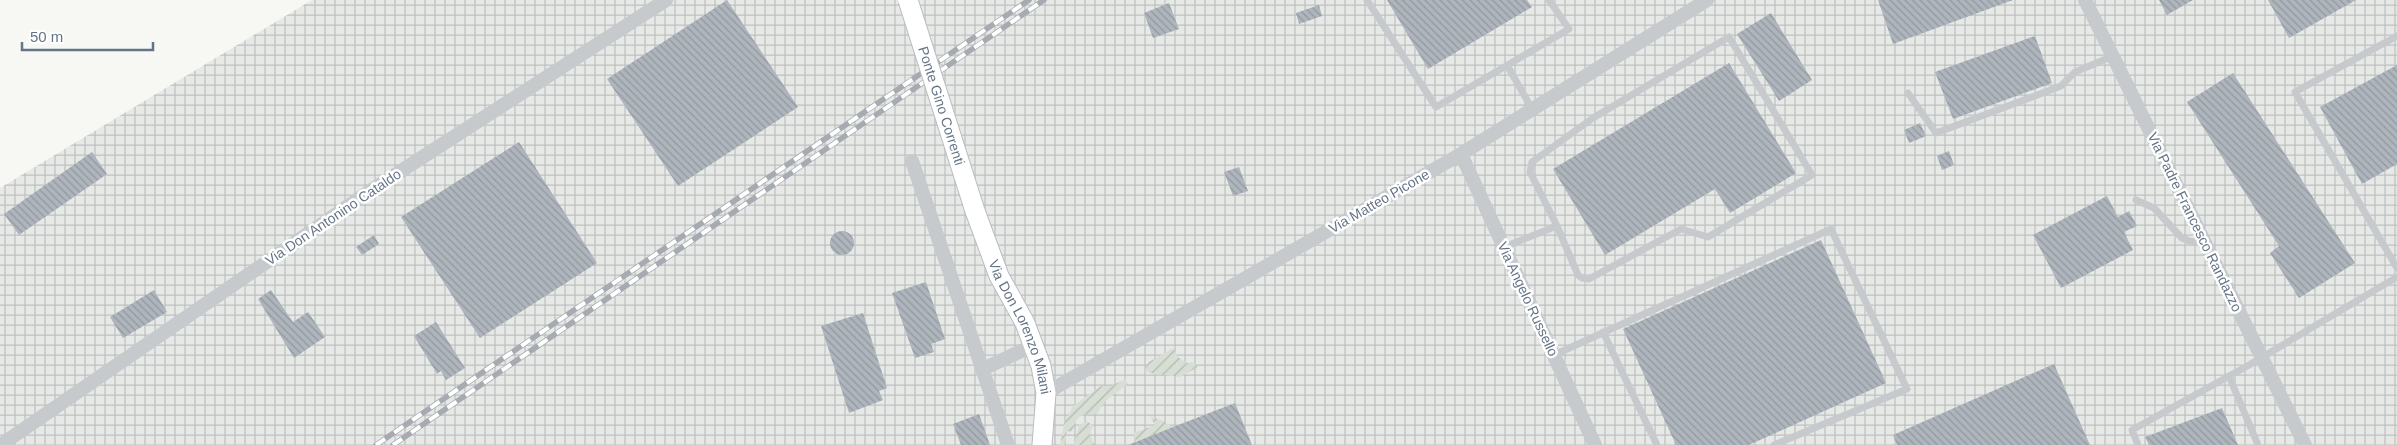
<svg xmlns="http://www.w3.org/2000/svg" width="2397" height="445" viewBox="0 0 2397 445" font-family="Helvetica,sans-serif">
<defs>
<pattern id="industrial-grid" width="8" height="8" patternUnits="userSpaceOnUse" patternTransform="scale(1.25)"><rect width="8" height="8" fill="#e7e9e7"/><path d="M0 4h8M4 0v8" fill="none" stroke="#bfc1c1"/></pattern>
<pattern id="garden-furrows" width="10" height="10" patternUnits="userSpaceOnUse" patternTransform="scale(1.25)"><rect width="10" height="10" fill="#d7dfd4"/><path d="M-1 1l2-2M0 10L10 0M9 11l2-2" fill="none" stroke="#b2b9b2"/></pattern>
<pattern id="building-back-hatch" width="6" height="6" patternUnits="userSpaceOnUse" patternTransform="scale(1.25)"><rect width="6" height="6" fill="#aeb5bc"/><path d="M-1 5l2 2M0 0l6 6M5-1l2 2" fill="none" stroke="#91989e"/></pattern>
</defs>
<rect width="100%" height="100%" fill="#f7f7f3"/>
<!-- industrial -->
<path fill="url(#industrial-grid)" d="M312 0H2397V445H0V188Z"/>
<!-- garden -->
<path fill="url(#garden-furrows)" d="M1173 348 1178 357 1187 363 1193 362 1198 367 1180 377 1150 373 1144 369 1149 362Z
M1125 379 1128 384 1105 401 1097 414C1079 414 1078 415 1072 432L1067 431 1064 445H1060L1064 424 1073 406 1101 386H1111Z
M1150 416 1163 421 1173 427 1137 441 1133 433 1155 425Z
M1087 421 1093 426 1090 433 1094 445H1074L1079 425Z"/>
<!-- building -->
<path fill="url(#building-back-hatch)" d="M727 0 798 107 678 186 607 79Z
M1387 0H1527L1532 7 1428 69Z
M1878 0H2013L1893 44Z
M2159 0H2193L2167 15Z
M2268 0H2356L2289 38Z
M1169 3 1179 29 1153 38 1144 13Z
M1319 5 1322 16 1299 24 1296 13Z
M1771 13 1812 80 1779 101 1737 34Z
M2035 36 2052 83 1953 119 1935 72Z
M1729 63 1796 173 1730 213 1715 189 1605 255 1553 169Z
M2397 65V164L2362 184 2320 107Z
M2233 73 2355 263 2299 298 2270 253 2279 246 2187 102Z
M1920 123 1926 136 1909 143 1904 130Z
M519 142 597 263 480 338 401 217Z
M1949 151 1954 165 1942 170 1937 156Z
M92 152 107 174 19 235 4 214Z
M1239 167 1248 191 1233 196 1224 172Z
M2107 196 2118 217 2129 211 2137 226 2124 232 2133 250 2061 288 2033 235Z
M830 243a12 12 0 1 1 24 0a12 12 0 1 1-24 0Z
M374 235 379 244 362 255 356 247Z
M1821 240 1886 383 1749 445H1676L1623 329Z
M926 282 945 339 931 344 934 352 915 358 892 293Z
M154 290 167 312 123 338 110 317Z
M271 290 293 322 308 312 325 337 294 358 258 299Z
M863 313 887 388 879 391 883 400 849 413 821 326Z
M436 322 465 368 446 380 441 371 437 374 414 336Z
M2054 364 2090 445H1897L1893 435Z
M1235 403 1252 445H1128L1173 427Z
M2222 408 2238 445H2149L2145 437Z
M979 414 990 445H961L953 424Z"/>
<g fill="none" stroke-linecap="round" stroke-linejoin="round">
<defs>
<g id="secondary">
<path id="s1" d="M975 211 999 276 1025 323 1041 366 1046 393 1042 445"/>
</g>
</defs>
<!-- secondary casing -->
<use href="#secondary" stroke="#b8bdc2" stroke-width="21"/>
<!-- lane -->
<path stroke="#c6cacd" stroke-width="7" d="M1367 0 1436 107 1569 29 1549 0
M2397 36 2295 92 2397 268
M1507 65 1532 109
M1908 93 1936 133 2061 86 2075 72 2113 56
M2136 200 2154 208 2182 238 2192 242 2203 238
M1504 247 1557 226 1530 172 1532 162 1593 118 1729 37 1812 175 1708 237 1681 229 1589 279 1582 278 1578 275 1557 226
M1603 332 1657 445
M1554 355 1831 229 1907 389 1774 445
M2229 376 2258 445
M2138 445 2132 430 2249 365 2397 277"/>
<!-- street -->
<path stroke="#c6cacd" stroke-width="14" d="M2085 0 2305 445
M1461 154 1595 445
M912 161 1008 445
M983 369 1034 345
M1046 393 1461 154 1707 0
M5 442 367 193 666 0"/>
<!-- secondary -->
<use href="#secondary" stroke="#fff" stroke-width="19"/>
<defs>
<path id="rail" d="M376 445 1029 0
M393 445 1044 0"/>
</defs>
<!-- rail casing -->
<use href="#rail" stroke="#a6abb2" stroke-width="5.5"/>
<!-- rail -->
<use href="#rail" stroke="#fff" stroke-width="4" stroke-dasharray="11" stroke-linecap="butt"/>
<defs>
<g id="secondary-bridge">
<path id="s2" d="M908 0 975 211"/>
</g>
</defs>
<!-- secondary-bridge casing -->
<use href="#secondary-bridge" stroke="#b8bdc2" stroke-width="21" stroke-linecap="butt"/>
<!-- secondary-bridge -->
<use href="#secondary-bridge" stroke="#fff" stroke-width="19"/>
</g>
<g text-anchor="middle" dominant-baseline="central" stroke-width="5" stroke-linejoin="round" paint-order="stroke">
<!-- street labels -->
<g font-size="14" fill="#647487" stroke="#fff">
<text stroke="none"><textPath href="#s2" startOffset="111">Ponte Gino Correnti</textPath></text>
<text transform="translate(1379 201) rotate(-30)">Via Matteo Picone</text>
<text transform="translate(333 217) rotate(-34)">Via Don Antonino Cataldo</text>
<text transform="translate(2195 222) rotate(64)">Via Padre Francesco Randazzo</text>
<text transform="translate(1528 299) rotate(65)">Via Angelo Russello</text>
<text stroke="none"><textPath href="#s1" startOffset="125">Via Don Lorenzo Milani</textPath></text>
</g>
</g>
<!-- scale -->
<path d="M22 42v8h131v-8" fill="none" stroke="#647487" stroke-width="2.5"/>
<text x="30" y="42" font-size="15" fill="#647487" stroke="#ffffff" stroke-width="4" paint-order="stroke">50 m</text>
</svg>
